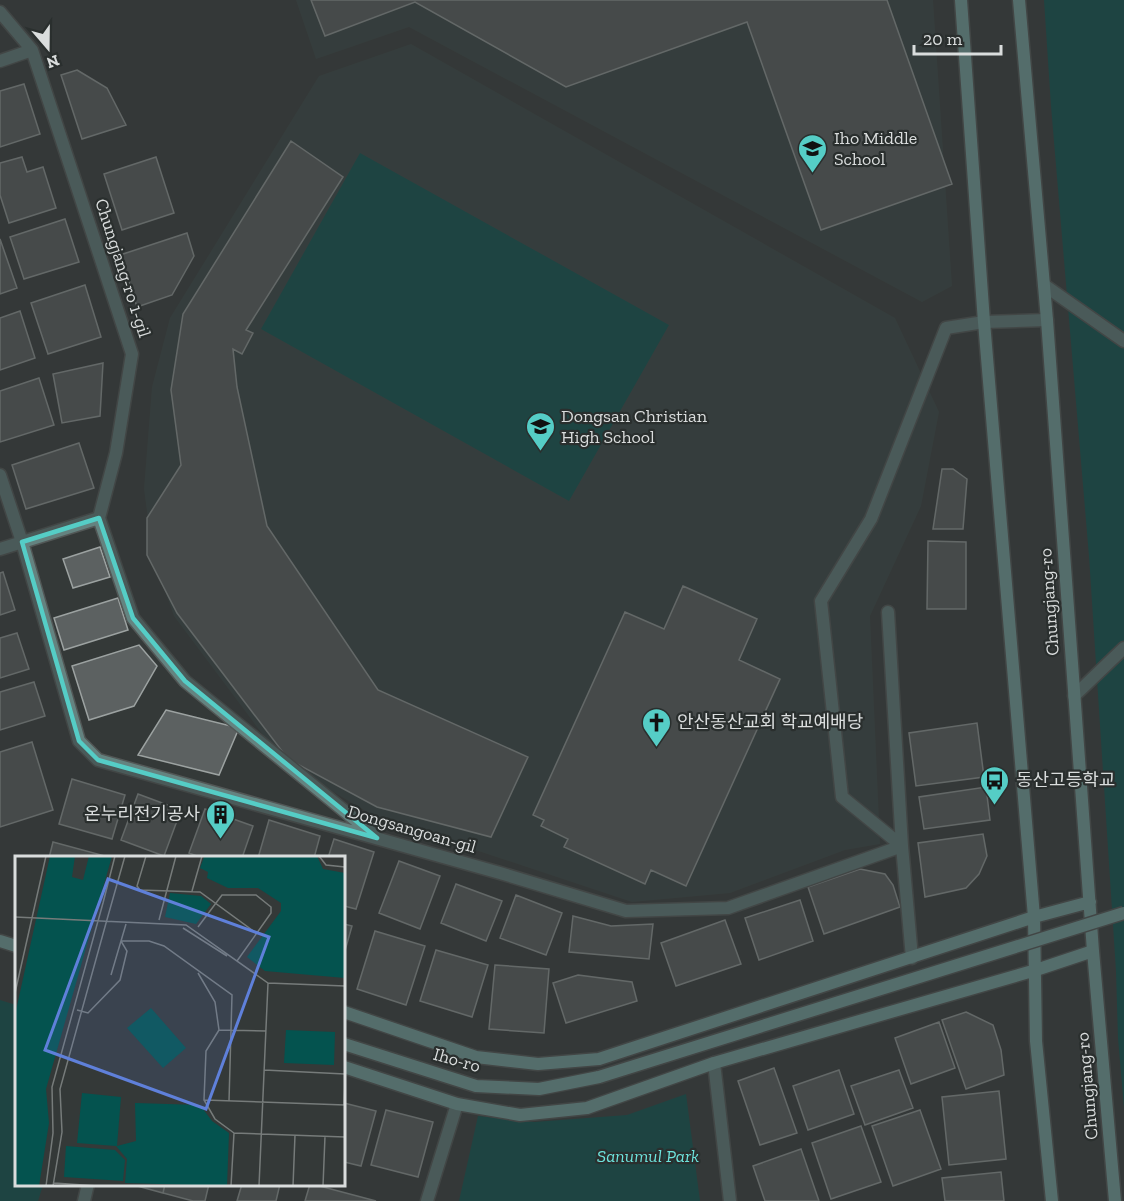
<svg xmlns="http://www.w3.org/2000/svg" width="1124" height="1201" viewBox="0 0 1124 1201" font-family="'Zilla Slab','Noto Sans KR',serif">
<rect width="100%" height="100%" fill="#343938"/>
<!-- built -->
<path fill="#374443" d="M296 0H933L952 286 922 302 409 27 316 59Z
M411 44 895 318 939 412 921 506 870 616 880 844 845 850 730 893 632 902 376 817 284 763 174 616 153 557 144 489 152 387 170 318 319 76Z"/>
<!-- green -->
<path fill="#04534f" d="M1044 0H1124V1108L1118 1038 1116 971 1089 556 1051 106Z
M360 153 669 325 569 501 261 329Z
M0 1000 16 1005V1184L43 1185 38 1201H0Z
M686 1094 700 1201H459L478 1116 534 1122 627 1115Z"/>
<!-- building -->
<path fill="#5c6161" stroke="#9ca2a1" stroke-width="1.5" d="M311 0H887L952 184 821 230 747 22 566 87 415 2 325 36Z
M77 70 107 88 126 125 82 139 61 75Z
M24 84 40 134 0 147V91Z
M291 141 343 177 246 330 253 333 242 354 233 349 237 387 267 526 378 690 528 757 491 837 377 807 288 759 177 613 147 555V518L181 465 171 390 183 314Z
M22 157 27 172 43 167 56 208 9 223 0 195V163Z
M156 157 174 213 122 230 104 174Z
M65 219 79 262 24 279 10 237Z
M187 233 194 256 172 295 137 307 120 255Z
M0 239 17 288 0 294Z
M85 285 101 337 48 354 31 303Z
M20 311 35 358 0 370V318Z
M103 363 100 416 62 423 53 374Z
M39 378 54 425 0 442V391Z
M79 443 94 488 26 509 12 465Z
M942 469H953L967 479 963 529H933Z
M928 541 966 542V609H927Z
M100 547 110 577 73 588 63 559Z
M3 572 15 610 0 615V573Z
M683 586 757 619 739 660 780 679 686 886 651 870 645 884 564 847 568 839 541 826 544 820 533 815 625 612 664 629Z
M118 598 128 630 64 650 54 618Z
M17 633 29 669 0 678V638Z
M139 645 157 666 134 706 89 720 72 666Z
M34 682 45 716 0 730V692Z
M166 710 239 728 219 775 138 755Z
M977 723 984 777 916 786 909 733Z
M32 742 53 810 0 827V752Z
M72 779 125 795 112 839 59 824Z
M986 787 990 820 924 829 919 797Z
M138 794 181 810 164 856 121 840Z
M205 809 253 826 242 858H202L189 853Z
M269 820 320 836 314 858H258Z
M983 834 987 856 979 874 966 888 925 897 918 843Z
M334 839 374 852 356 909 344 906V858H328Z
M53 842 105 856V858H49Z
M399 861 440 876 420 929 379 913Z
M860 869 885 874 893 885 900 907 824 934 808 887Z
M456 884 502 901 486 941 441 923Z
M516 895 562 913 546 955 500 938Z
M800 900 813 941 759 960 745 918Z
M573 916 611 926 653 924 649 959 569 952Z
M725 920 741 964 676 986 661 943Z
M344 924 352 926 344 954Z
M375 931 425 946 406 1005 357 989Z
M436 950 488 965 472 1017 420 1001Z
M495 965 549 969 544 1033 489 1029Z
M578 975 632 982 637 1001 566 1023 553 983Z
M966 1012 993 1025 1001 1050 1004 1075 966 1089 942 1020Z
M939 1022 955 1068 911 1084 895 1038Z
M774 1068 797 1133 760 1145 738 1081Z
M839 1070 854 1114 808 1130 793 1086Z
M899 1070 913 1108 865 1125 851 1086Z
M999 1091 1006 1159 949 1165 942 1097Z
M344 1103 376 1111 361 1166 344 1162Z
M386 1110 433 1122 418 1177 371 1165Z
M920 1110 941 1169 893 1186 872 1126Z
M861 1126 881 1182 831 1199 812 1143Z
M801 1149 819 1201H765L753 1166Z
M1001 1172 1004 1201H945L942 1178Z
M130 1184H165L163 1193Z
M165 1184H209L205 1201H193L163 1193Z
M242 1184H280L276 1201H237Z
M310 1184H312L376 1201H305Z"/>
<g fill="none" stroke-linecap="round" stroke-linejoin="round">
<defs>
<path id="lane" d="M1044 285 1124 341
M1074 696 1124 648"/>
<path id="street" d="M0 12 32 50 132 354 116 453 99 518
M0 61 32 50
M0 475 22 542 79 741 98 760 500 873 626 911 728 908 902 846
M99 518 133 618 185 681 374 835
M0 549 99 518
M888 612 902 846 912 958
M902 846 842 797 821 601 871 519 946 328 984 322 1047 320
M714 1063 730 1201
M84 1201 88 1184
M427 1201 457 1104"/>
<path id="secondary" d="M961 0 984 322 1034 917 1036 1041 1052 1201
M1019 0 1047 320 1093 951 1115 1201
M0 941 16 946
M344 1012 476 1057 538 1064 599 1059 1034 917 1090 902
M344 1044 476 1086 539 1089 599 1077
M344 1067 457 1104 520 1115 587 1108 714 1063 1036 970 1093 951"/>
</defs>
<!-- lane casing -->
<use href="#lane" stroke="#525756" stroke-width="15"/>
<!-- street casing -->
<use href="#street" stroke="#525756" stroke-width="15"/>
<!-- secondary casing -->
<use href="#secondary" stroke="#525756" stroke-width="15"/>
<!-- lane -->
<use href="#lane" stroke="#648380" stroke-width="12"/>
<!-- street -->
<use href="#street" stroke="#648380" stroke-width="12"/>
<!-- secondary -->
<use href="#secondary" stroke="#7bada9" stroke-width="12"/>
<defs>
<path id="secondary-bridge" d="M599 1077 1124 913"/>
</defs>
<!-- secondary-bridge casing -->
<use href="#secondary-bridge" stroke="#525756" stroke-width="15" stroke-linecap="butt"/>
<!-- secondary-bridge -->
<use href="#secondary-bridge" stroke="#7bada9" stroke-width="12"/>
</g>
<!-- marked area -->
<path d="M0 0H1124V1201H0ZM99 518 133 618 185 681 377 838 98 760 79 741 22 542Z" fill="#343938" fill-opacity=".55" fill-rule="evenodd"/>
<path fill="none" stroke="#55cdc6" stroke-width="4.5" stroke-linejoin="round" d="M99 518 133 618 185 681 377 838 98 760 79 741 22 542Z"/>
<!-- icons -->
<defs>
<symbol id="school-pin" viewBox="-11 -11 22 30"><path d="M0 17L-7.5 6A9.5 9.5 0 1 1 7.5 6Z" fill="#55cdc6" stroke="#2a2f2e"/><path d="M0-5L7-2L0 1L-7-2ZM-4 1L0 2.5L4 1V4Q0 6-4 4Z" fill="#111"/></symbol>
<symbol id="church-pin" viewBox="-11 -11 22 30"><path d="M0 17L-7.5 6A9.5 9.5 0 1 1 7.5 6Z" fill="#55cdc6" stroke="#2a2f2e"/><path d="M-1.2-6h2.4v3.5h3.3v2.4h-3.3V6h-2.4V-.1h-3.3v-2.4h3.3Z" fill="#111"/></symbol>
<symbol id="bus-pin" viewBox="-11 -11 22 30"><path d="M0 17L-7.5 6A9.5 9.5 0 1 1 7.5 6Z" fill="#55cdc6" stroke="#2a2f2e"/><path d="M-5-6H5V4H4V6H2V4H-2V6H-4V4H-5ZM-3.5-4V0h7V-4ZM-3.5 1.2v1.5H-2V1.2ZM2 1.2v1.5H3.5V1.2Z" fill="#111"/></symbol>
<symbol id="building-pin" viewBox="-11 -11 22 30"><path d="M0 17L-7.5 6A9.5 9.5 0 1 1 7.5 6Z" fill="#55cdc6" stroke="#2a2f2e"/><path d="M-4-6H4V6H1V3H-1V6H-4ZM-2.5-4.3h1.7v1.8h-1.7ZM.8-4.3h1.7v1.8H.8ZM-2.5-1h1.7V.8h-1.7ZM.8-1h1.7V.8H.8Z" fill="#111"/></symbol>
</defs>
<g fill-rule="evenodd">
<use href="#school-pin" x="796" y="132" width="33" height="45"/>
<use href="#school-pin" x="524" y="410" width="33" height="45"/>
<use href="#church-pin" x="640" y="706" width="33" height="45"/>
<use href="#bus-pin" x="978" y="764" width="33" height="45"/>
<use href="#building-pin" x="204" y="798" width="33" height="45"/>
</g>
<g text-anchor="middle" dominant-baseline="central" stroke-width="4.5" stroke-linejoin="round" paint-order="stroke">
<!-- poi labels -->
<g font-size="18" fill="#dadddd" stroke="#2a2f2e" text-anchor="start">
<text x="834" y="138">Iho Middle<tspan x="834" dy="21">School</tspan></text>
<text x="561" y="416">Dongsan Christian<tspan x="561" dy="21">High School</tspan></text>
<text x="677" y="722">안산동산교회 학교예배당</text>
<text x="1016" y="780">동산고등학교</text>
<text x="200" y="814" text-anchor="end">온누리전기공사</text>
</g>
<!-- street labels -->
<g font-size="18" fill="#dadddd" stroke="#2a2f2e">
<text transform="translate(123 268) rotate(72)">Chungjang-ro 1-gil</text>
<text transform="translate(1049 602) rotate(-94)">Chungjang-ro</text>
<text transform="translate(412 829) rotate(16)">Dongsangoan-gil</text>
<text transform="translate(457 1060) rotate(16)">Iho-ro</text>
<text transform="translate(1087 1086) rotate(-95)">Chungjang-ro</text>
</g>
<!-- park labels -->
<g font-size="18" font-style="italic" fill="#6de4dd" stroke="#2a2f2e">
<text x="648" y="1156">Sanumul Park</text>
</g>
</g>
<!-- overview -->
<g transform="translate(15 856)">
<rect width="330" height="330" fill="#343938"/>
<path d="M35 0H60L57 21 68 24 74 0H97L31 233 34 267 24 330H0V159ZM302 0 308 13 330 17V122L250 115 232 101 266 55V47L243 32H213L192 22 193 16 185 12 189 1ZM155 37 186 40 196 48 181 68 150 61ZM136 152 171 192 148 212 112 172ZM271 174 320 176 319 209 269 207ZM67 237 106 241 102 290 121 285 120 247 185 249 197 265 214 277 212 330 110 327 112 303 101 290 62 287ZM51 290 100 294 110 304 108 325 49 321Z" fill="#04534f"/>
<path fill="none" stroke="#767b7a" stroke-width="1.5" d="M131 0 122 30 125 34 185 36 241 77M304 0 311 9 330 11M177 35 187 0M88 47 100 0M93 60 110 0M0 61 171 69 253 127 330 130M144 64 161 0M183 71 207 39H241L256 51V57L222 105M168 72 212 100M106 85H134L149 90 217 139 214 245M183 117 200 146 204 174M96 119 111 68M0 137 31 0M62 154 73 157 105 124 112 95 106 85M204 174 191 195 189 244 200 263 219 277 216 330M204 174 251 175M249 214 330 218M189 244 330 249M329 249 330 226M219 277 330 281M39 327 83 330M31 330 38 277 37 231 88 47M38 330 47 276 45 233 93 60M244 330 253 127M278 330 280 279M308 330 310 280"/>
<path fill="#5f80da" fill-opacity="0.15" stroke="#5f80da" stroke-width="3" d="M93 23 254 81 191 253 30 194Z"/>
<rect width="330" height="330" fill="none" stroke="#dadddd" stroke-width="3"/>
</g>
<!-- north arrow -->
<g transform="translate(48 48) rotate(160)" stroke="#2a2f2e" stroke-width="4.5" paint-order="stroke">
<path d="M0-4.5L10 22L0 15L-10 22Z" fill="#dadddd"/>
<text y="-9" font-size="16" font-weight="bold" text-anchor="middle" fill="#dadddd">N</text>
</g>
<!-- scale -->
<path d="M914 45v9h87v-9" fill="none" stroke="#dadddd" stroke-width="3"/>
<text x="923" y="45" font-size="18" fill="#dadddd" stroke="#2a2f2e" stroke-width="4.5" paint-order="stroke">20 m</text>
</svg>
